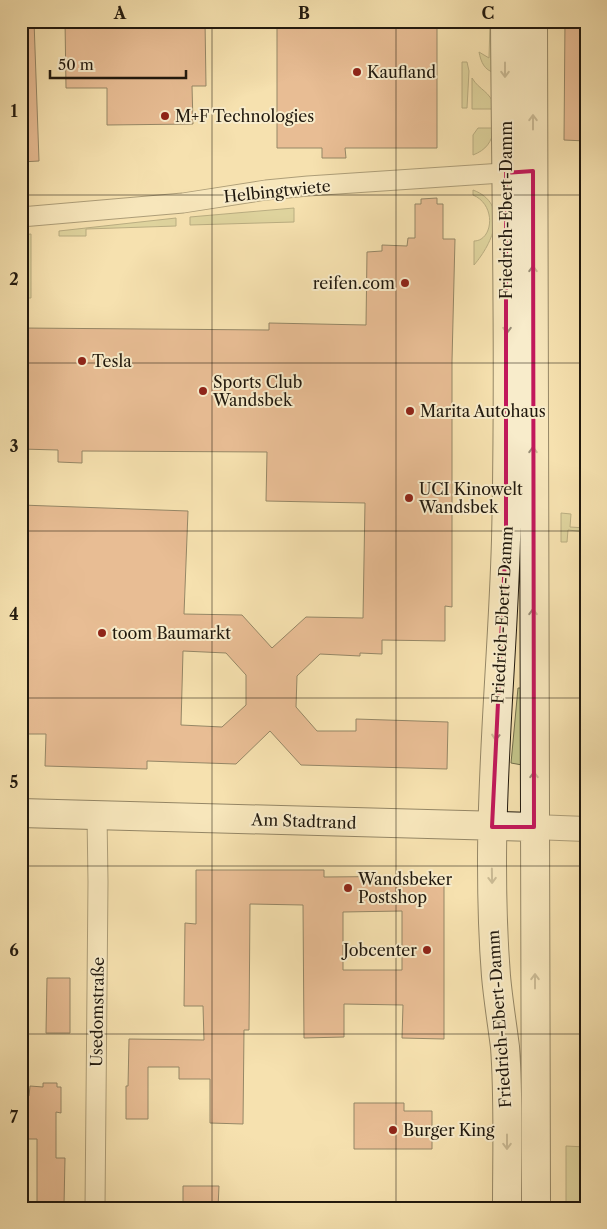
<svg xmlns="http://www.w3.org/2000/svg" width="607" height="1229" viewBox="0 0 607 1229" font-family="'Libre Caslon Text',serif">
<rect width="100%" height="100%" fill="#f5e1af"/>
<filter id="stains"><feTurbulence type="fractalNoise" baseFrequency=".004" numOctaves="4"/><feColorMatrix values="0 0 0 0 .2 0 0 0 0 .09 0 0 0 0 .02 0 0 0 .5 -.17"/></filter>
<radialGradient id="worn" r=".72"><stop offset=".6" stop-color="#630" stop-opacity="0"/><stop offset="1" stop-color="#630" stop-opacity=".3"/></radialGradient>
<!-- green -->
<path fill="#c1c187" stroke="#716d4a" d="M485 21H495V73C484 70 481 62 479 52L489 58 490 24Z
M462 62H467L469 71 467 108H462Z
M472 78C480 91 489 90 495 107L493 109H472Z
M478 128H494C492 142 486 150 473 155V135Z
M473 190C510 204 493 243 474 265V241C493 241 497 205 473 195Z
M294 208V222L190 225V217Z
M176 218V226L86 229V236H59V231Z
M31 234V298H27V242H21V235Z
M561 513 571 514 570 527 586 528V532L568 530 567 542H561Z
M518 688H522V765L511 763Z
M566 1146 586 1147V1208H566Z"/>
<!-- building -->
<path fill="#d79073" stroke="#21190e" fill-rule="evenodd" d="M21 21H34L39 161 21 162Z
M65 21H205L206 86H192L193 124 107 125V88H66Z
M277 21H437V148H345L346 158H322V148H277Z
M565 21H586V141L564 140Z
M437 198V204H443V239H455L452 361V607L445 606V641L382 640V654L360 653V656L320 654 297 676 296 707 317 731H356V719L448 722 447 769 301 765 270 731 236 764 147 761V769L45 766 46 734H21V505L188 511 184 614 242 615 272 648 306 617 363 618 365 503 266 501 267 452 82 451V463L58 462V450L21 449V328L269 330V323L366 325 367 252 382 251V245L407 246 408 238H415V204H421V199ZM183 651 226 653 246 675V705L222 727 181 725Z
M196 870H324V877L444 876V1039L402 1038 403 1005 344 1004V1037L304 1038 303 905 250 904 249 1030H244L243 1124 210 1123V1079H179V1067H148V1119H126V1086H128L129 1039 204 1040 203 1006H184L185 923 196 924ZM402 911V970H343V912Z
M47 978H70V1033H46Z
M43 1083H57V1087H61V1113L56 1112V1158H65L64 1205 37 1204V1139H21V1121H25V1096H29L30 1086 43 1087Z
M354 1103H404V1111H432V1149H354Z
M183 1186H219L218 1208H183Z"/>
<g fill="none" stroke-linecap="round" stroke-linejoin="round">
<defs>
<path id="minor" d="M21 217 183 203 266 190 308 186 518 172
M95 1208 98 882 97 815"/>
<path id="tertiary" d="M534 827 586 829"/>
<path id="secondary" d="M505 21C506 194 510 367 506 540 503 648 492 755 492 862 492 900 493 938 496 976 498 999 502 1023 505 1047 509 1100 507 1154 507 1208
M533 21 536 1208
M21 813 534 827"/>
</defs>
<!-- minor casing -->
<use href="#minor" stroke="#564b36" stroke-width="21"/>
<!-- tertiary casing -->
<use href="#tertiary" stroke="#564b36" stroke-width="26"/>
<!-- secondary casing -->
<use href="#secondary" stroke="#21190e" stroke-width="30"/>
<!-- minor -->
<use href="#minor" stroke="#f8eccb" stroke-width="19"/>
<!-- tertiary -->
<use href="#tertiary" stroke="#f8eccb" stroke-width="24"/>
<!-- secondary -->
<use href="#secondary" stroke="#f8eccb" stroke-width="28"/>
</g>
<!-- one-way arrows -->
<defs><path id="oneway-shaft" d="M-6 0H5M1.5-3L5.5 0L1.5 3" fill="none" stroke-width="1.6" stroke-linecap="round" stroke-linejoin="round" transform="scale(1.25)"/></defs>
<g stroke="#978d76">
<use href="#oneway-shaft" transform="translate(505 70) rotate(90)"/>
<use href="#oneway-shaft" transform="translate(533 122) rotate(-90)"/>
<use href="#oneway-shaft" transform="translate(533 273) rotate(-90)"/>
<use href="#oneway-shaft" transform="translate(507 326) rotate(90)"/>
<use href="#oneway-shaft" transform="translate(533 454) rotate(-90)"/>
<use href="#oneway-shaft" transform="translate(533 616) rotate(-90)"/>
<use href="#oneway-shaft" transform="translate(496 733) rotate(94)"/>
<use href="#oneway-shaft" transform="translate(534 779) rotate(-90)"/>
<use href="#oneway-shaft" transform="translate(492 876) rotate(89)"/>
<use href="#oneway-shaft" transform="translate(535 981) rotate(-90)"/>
<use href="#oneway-shaft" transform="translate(507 1142) rotate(90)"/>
</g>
<!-- marked area -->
<path d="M0 0H607V1229H0ZM533 171 534 827H492L506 537V173Z" fill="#f5e1af" fill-opacity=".55" fill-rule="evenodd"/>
<path fill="none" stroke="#c2185b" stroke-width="4" stroke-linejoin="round" d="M533 171 534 827H492L506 537V173Z"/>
<!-- grid -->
<path fill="none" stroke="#21190e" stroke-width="1" stroke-opacity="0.55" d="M212 21V1208M396 21V1208M21 195H586M21 363H586M21 531H586M21 698H586M21 866H586M21 1034H586"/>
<!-- markers -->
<g fill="#8f2418" stroke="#f8eccb" stroke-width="2">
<circle cx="357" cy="72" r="5"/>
<circle cx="165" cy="116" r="5"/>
<circle cx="405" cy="283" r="5"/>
<circle cx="82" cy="361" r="5"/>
<circle cx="203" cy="391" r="5"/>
<circle cx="410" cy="411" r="5"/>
<circle cx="409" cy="498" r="5"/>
<circle cx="102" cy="633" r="5"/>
<circle cx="348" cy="888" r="5"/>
<circle cx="427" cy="950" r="5"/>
<circle cx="393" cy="1130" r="5"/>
</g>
<g text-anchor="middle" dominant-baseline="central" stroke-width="4" stroke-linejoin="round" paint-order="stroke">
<!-- poi labels -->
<g font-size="16" fill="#21190e" stroke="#f8eccb" text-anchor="start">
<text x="367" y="72">Kaufland</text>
<text x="175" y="116">M+F Technologies</text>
<text x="395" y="283" text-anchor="end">reifen.com</text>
<text x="92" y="361">Tesla</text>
<text x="213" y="382">Sports Club<tspan x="213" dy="18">Wandsbek</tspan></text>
<text x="420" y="411">Marita Autohaus</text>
<text x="419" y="489">UCI Kinowelt<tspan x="419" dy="18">Wandsbek</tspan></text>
<text x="112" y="633">toom Baumarkt</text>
<text x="358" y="879">Wandsbeker<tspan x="358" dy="18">Postshop</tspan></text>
<text x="417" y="950" text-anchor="end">Jobcenter</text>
<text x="403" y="1130">Burger King</text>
</g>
<!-- street labels -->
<g font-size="16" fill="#21190e" stroke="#f8eccb">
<text transform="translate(277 191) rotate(-6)">Helbingtwiete</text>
<text transform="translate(506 210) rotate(-90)">Friedrich-Ebert-Damm</text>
<text transform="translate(502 615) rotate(-87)">Friedrich-Ebert-Damm</text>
<text transform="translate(304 821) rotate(2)">Am Stadtrand</text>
<text transform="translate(97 1012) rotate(-89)">Usedomstraße</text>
<text transform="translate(499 1019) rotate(-94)">Friedrich-Ebert-Damm</text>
</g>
</g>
<!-- margin -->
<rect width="607" height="1229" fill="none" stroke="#f5e1af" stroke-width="55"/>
<!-- scale -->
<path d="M50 70v8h136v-8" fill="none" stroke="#21190e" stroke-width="2.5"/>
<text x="58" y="70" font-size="15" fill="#21190e" stroke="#f8eccb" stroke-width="4" paint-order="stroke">50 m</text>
<rect x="28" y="28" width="552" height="1174" fill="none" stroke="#21190e" stroke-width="2"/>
<g font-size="16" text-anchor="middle" font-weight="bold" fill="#21190e">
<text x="120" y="19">A</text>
<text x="304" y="19">B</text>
<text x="488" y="19">C</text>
<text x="14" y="117">1</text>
<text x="14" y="285">2</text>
<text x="14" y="452">3</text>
<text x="14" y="620">4</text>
<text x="14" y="788">5</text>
<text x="14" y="956">6</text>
<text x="14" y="1123">7</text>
</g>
<rect width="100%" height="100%" filter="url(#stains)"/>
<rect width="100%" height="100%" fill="url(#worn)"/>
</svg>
